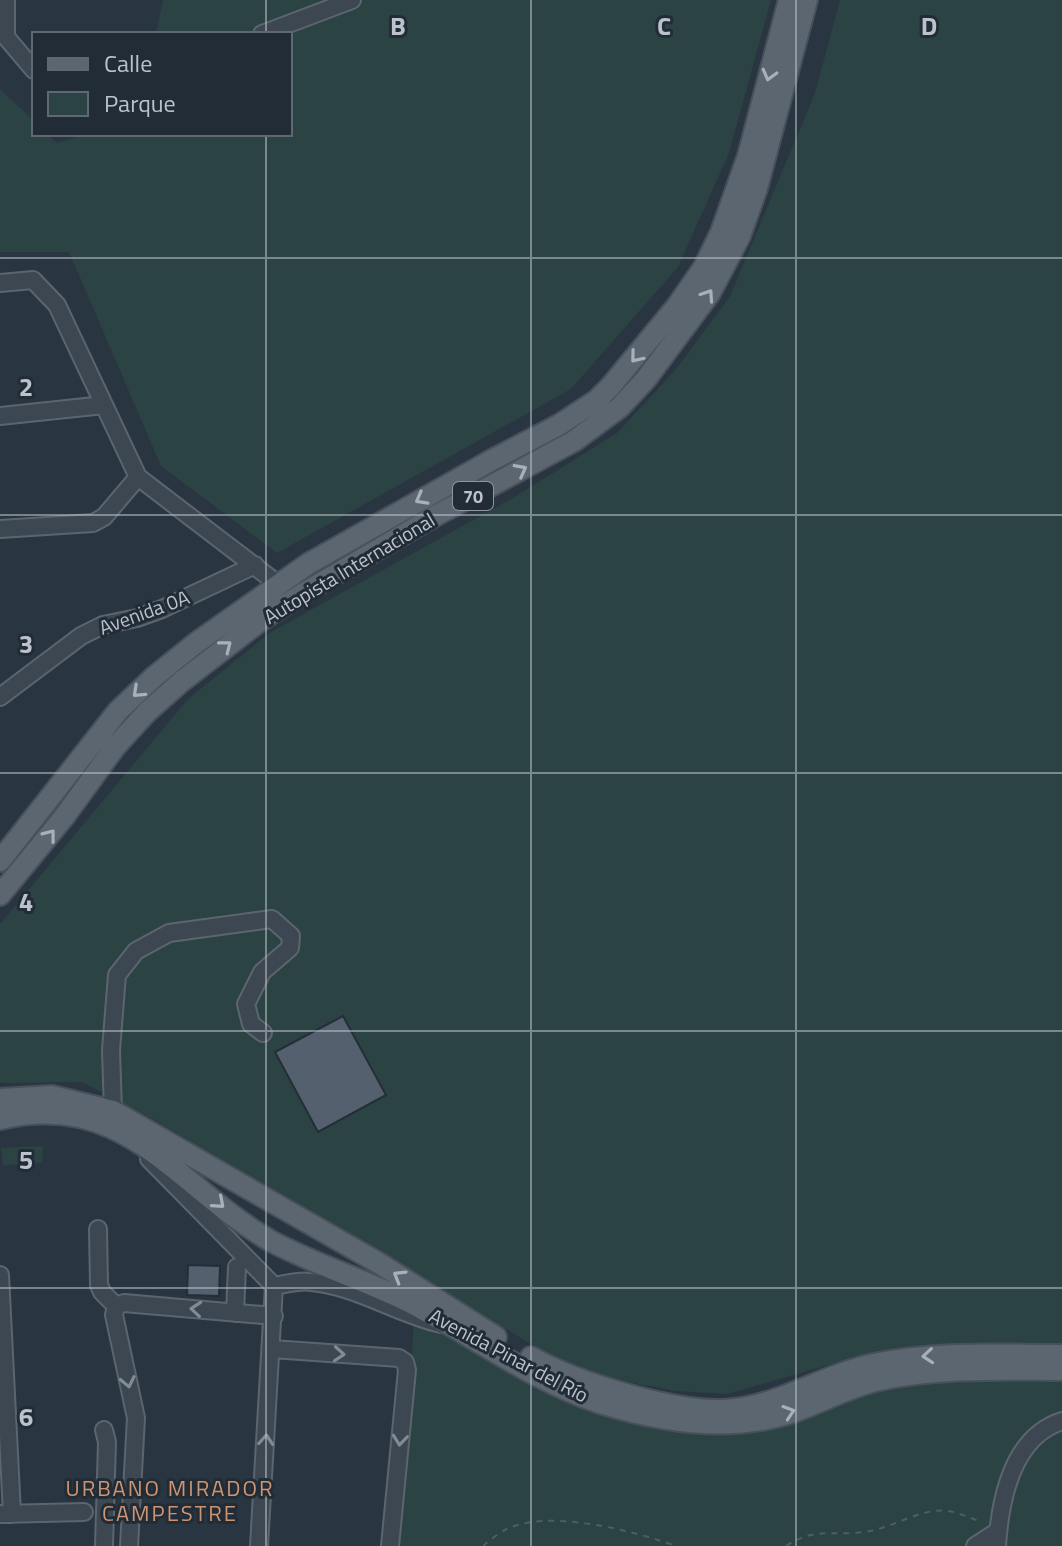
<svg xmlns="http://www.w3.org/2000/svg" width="1062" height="1546" viewBox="0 0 1062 1546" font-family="'Titillium Web',sans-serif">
<rect width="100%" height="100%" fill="#293541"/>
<!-- green -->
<path fill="#2c4343" d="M163 0H771L729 153 678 267 571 389 277 553 161 466 69 252H0V89L34 121V134H47L57 143 88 134H290V34H156Z
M840 0H1062V1346H917L825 1366 727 1394 675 1391 578 1372 153 1119 82 1082 0 1083V924L188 699 271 632 513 498 617 433 677 368 730 296 815 93Z
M43 1146 42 1163 3 1165 1 1148Z
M414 1320 454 1331 633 1418 976 1376H1062V1546H399Z"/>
<!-- building -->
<path fill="#55606e" stroke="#242e39" stroke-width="2" d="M343 1016 386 1095 318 1132 275 1052Z
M188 1265 220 1266 219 1296 187 1295Z"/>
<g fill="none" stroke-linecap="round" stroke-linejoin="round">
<defs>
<path id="minor" d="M6 0V37L34 70
M262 34 352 0
M0 283 33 280 57 305 138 477 278 584
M0 416 104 405
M0 529 93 523 104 517 138 477
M0 697 81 636 103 625 137 618 162 609 255 565
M113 1111 111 1050 117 975 136 951 169 933 272 919 291 936 290 948 262 972 246 1004 251 1024 263 1033
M149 1159 274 1286 259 1546
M98 1229 99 1285 102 1292 116 1306
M0 1275 12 1514
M274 1286C286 1284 300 1280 311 1282 357 1286 397 1314 441 1324
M116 1306 114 1315 136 1418 129 1546
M116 1306 124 1303 274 1316
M235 1313 237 1267
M272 1349 399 1358 405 1362 407 1370 390 1546
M104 1430 107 1442 104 1546
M0 1514 84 1512
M975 1546 998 1531
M997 1546C1000 1501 1012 1437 1062 1421"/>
<path id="major" d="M0 861 118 711 155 676 196 643 308 564 492 460 559 425 597 400 611 386 677 306 704 267 721 232 748 156 789 0
M0 895 64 817 115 747 147 712 182 681 260 621 307 591 433 517 574 441 620 407 646 379 710 293 740 236 757 188 807 0
M0 1099 52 1096 113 1111 382 1265 496 1337
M0 1119C126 1089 176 1186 269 1240 315 1265 366 1280 413 1304 474 1337 533 1381 600 1403 658 1421 725 1432 784 1415 815 1406 843 1389 875 1381 936 1367 1000 1370 1062 1370
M531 1357C577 1383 683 1416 735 1409 784 1403 826 1374 874 1364 936 1351 999 1355 1062 1355"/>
</defs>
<!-- minor casing -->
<use href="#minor" stroke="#5c656f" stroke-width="20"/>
<!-- major casing -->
<use href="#major" stroke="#47505b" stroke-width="24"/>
<!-- path -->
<path stroke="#4c5f61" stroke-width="2" stroke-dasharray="6 6" stroke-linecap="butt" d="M483 1546C489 1541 496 1535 503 1531 545 1507 634 1531 676 1546
M786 1546C818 1525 836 1538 869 1531 892 1527 912 1514 934 1511 952 1508 966 1517 982 1522"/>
<!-- minor -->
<use href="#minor" stroke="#3d4751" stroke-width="16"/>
<!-- major -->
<use href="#major" stroke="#5c6671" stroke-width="20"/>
</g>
<!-- one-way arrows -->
<defs><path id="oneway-chevron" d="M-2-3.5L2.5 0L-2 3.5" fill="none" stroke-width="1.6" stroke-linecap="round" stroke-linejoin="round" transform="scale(2)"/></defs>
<g stroke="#a8b0b9">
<use href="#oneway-chevron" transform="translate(769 75) rotate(105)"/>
<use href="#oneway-chevron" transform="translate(708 295) rotate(-56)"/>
<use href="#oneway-chevron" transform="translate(636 357) rotate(129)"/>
<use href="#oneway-chevron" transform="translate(521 470) rotate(-28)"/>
<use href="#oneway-chevron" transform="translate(421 499) rotate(151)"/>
<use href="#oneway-chevron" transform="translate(226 646) rotate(-38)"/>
<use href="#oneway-chevron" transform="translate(138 692) rotate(137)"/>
<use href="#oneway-chevron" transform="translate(50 835) rotate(-52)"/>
<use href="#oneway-chevron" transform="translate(219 1203) rotate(41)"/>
<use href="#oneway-chevron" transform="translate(399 1276) rotate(-149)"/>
<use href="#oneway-chevron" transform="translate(928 1356) rotate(175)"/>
<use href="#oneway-chevron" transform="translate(789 1412) rotate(-18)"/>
</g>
<g stroke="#828b94">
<use href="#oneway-chevron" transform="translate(196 1309) rotate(-175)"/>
<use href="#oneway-chevron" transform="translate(339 1354) rotate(4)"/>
<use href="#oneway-chevron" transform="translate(128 1382) rotate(78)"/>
<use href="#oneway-chevron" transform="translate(266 1440) rotate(-86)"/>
<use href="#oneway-chevron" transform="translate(400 1440) rotate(96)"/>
</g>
<!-- grid -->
<path fill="none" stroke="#bbc2cb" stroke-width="2" stroke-opacity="0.55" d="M266 0V34M531 0V1546M796 0V1546M266 134V1546M0 258H1062M0 515H1062M0 773H1062M0 1031H1062M0 1288H1062"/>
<g text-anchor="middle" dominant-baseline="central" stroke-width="6" stroke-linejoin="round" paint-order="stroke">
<!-- shield labels -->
<rect fill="#222c37" stroke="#8d959f" stroke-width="2" x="453" y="482" width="40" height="28" rx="6"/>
<g font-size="18" font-weight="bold" fill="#bbc2cb">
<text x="473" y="496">70</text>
</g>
<!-- street labels -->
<g font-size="20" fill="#bbc2cb" stroke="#222c37">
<text transform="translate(349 568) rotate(-31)">Autopista Internacional</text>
<text transform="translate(144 612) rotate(-20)">Avenida 0A</text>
<text transform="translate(509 1355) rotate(28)">Avenida Pinar del Río</text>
</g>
<!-- neighbourhood labels -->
<g font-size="22" letter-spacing="2" fill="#ce9573" stroke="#222c37">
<text x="170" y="1488">URBANO MIRADOR<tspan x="170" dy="25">CAMPESTRE</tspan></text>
</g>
</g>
<g font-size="26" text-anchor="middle" font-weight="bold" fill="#bbc2cb" stroke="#222c37" stroke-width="6" stroke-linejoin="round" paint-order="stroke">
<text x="398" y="35">B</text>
<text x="664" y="35">C</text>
<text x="929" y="35">D</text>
<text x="26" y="396">2</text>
<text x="26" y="653">3</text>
<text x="26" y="911">4</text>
<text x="26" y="1169">5</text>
<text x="26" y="1426">6</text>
</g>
<!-- legend -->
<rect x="32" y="32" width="260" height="104" fill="#222c37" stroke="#5f6872" stroke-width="2"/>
<rect x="48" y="58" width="40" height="12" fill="#5c6671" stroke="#5f6872" stroke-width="2"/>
<text x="104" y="72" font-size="24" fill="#bbc2cb">Calle</text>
<rect x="48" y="92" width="40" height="24" fill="#2c4343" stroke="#5f6872" stroke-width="2"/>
<text x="104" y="112" font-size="24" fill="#bbc2cb">Parque</text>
</svg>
